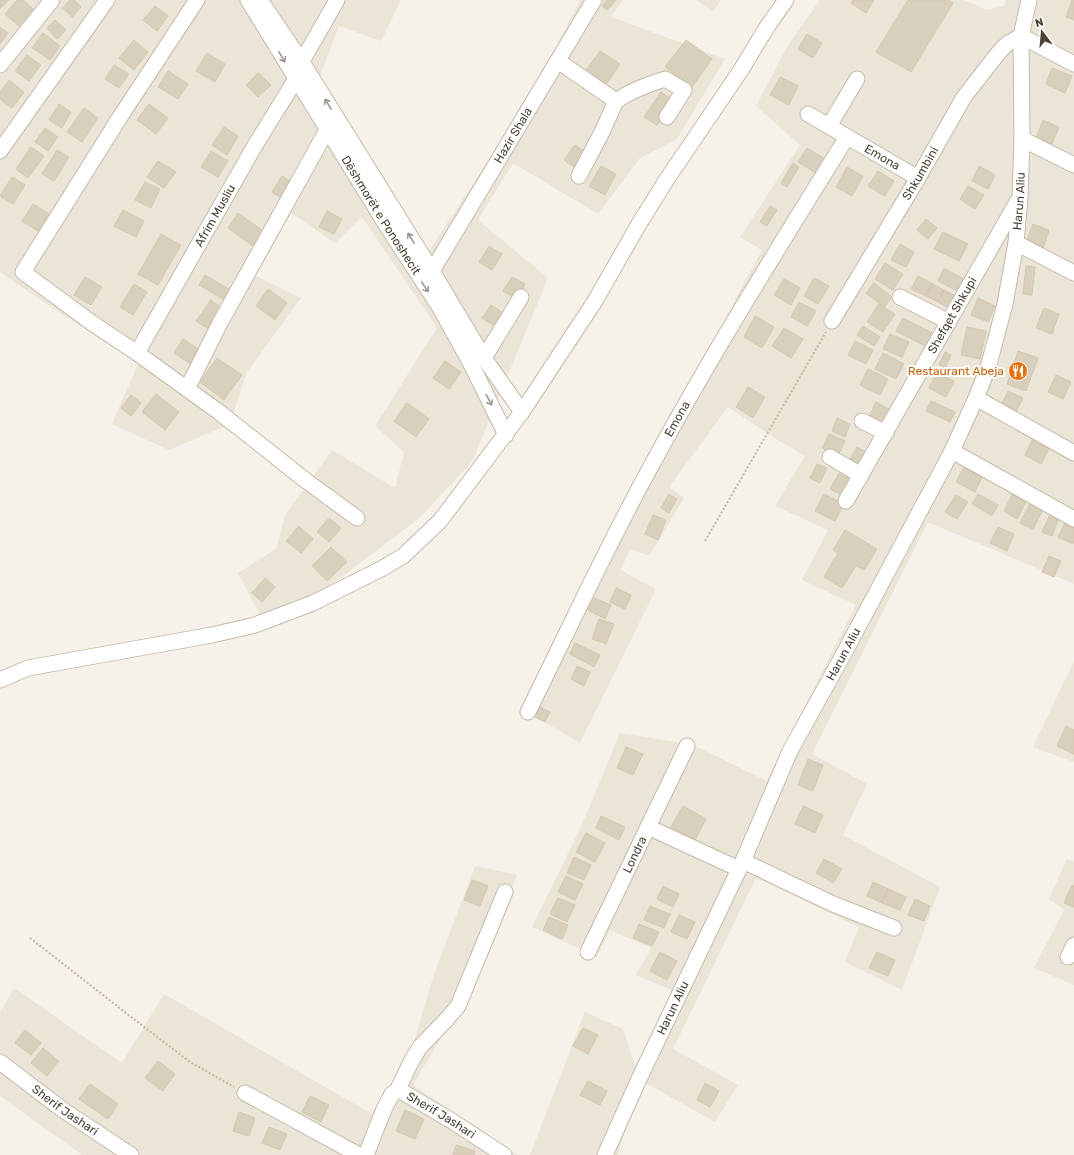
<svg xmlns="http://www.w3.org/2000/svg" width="1074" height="1155" viewBox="0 0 1074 1155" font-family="Rubik,sans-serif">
<rect width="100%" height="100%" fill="#f6f2e9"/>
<!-- residential -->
<path fill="#eae5d6" d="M0 0H401L381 41 339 26 316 86 425 257 530 97 580 0H623L611 17 725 59 677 139 640 158 598 214 513 163 478 220 548 278 472 462 418 519 327 588 260 615 238 573 277 548 285 515 332 450 395 488 404 452 375 426 437 328 362 217 335 243 291 213 256 276 301 298 247 372 230 424 169 450 112 424 138 364 48 305 0 272Z
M696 0H721L713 12Z
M820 0H964L987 10 1004 6 1006 0H1074V584L928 522 812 754 867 784 843 835 940 887 902 990 845 962 859 927 756 878 673 1049 738 1085 715 1122 640 1080 618 1155H530L585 1012 623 1029 639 1079 671 990 636 975 651 948 610 930 597 957 532 927 581 827 620 733 693 745 767 781 856 605 802 580 828 530 775 506 805 456 776 439 728 407 669 487 684 498 649 556 631 549 620 570 656 589 580 743 524 710 685 393 762 250 740 237 800 145 756 106 788 45Z
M1074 661V762L1033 747Z
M1067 859 1074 862V985L1034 968 1064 910 1049 899Z
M475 866 517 875 484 965 413 1085 518 1155H82L0 1096V1012L14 988 122 1063 164 994 372 1114 407 1066 433 977Z"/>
<!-- building -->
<path fill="#d9cfbd" stroke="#d4c7af" d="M0 0H9L0 9Z
M17 0H23L33 9 19 26 5 14Z
M70 0H74L81 7 72 17 63 8Z
M607 0H616L607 10 602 6Z
M853 0H874L866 13 851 3Z
M908 0H948L953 3 911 72 876 52Z
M1072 0H1074V20L1066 17Z
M155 6 168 16 157 31 143 20Z
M55 20 66 30 57 39 47 28Z
M0 27 8 33 0 44Z
M43 33 60 46 50 60 32 48Z
M807 34 822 43 813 58 798 49Z
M134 40 148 52 134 70 119 58Z
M686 40 712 59 692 87 665 67Z
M600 51 620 64 605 86 585 72Z
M207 53 225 64 215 82 196 71Z
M27 55 41 65 29 81 15 71Z
M114 65 129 74 119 88 105 79Z
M1052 68 1072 76 1065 93 1046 84Z
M168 71 188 84 178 99 158 87Z
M258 73 271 85 258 97 246 85Z
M780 77 798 86 789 105 770 95Z
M9 80 24 92 12 108 0 99V92Z
M661 92 674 101 657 125 644 117Z
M59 104 71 112 62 128 49 120Z
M149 104 168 118 156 134 137 120Z
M84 108 98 118 82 142 67 132Z
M1043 120 1059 127 1052 144 1036 138Z
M224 127 238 136 227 155 212 145Z
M45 128 58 137 48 151 35 142Z
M575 145 586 153 576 168 564 160Z
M31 147 44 156 28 178 16 169Z
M807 148 828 161 819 175 798 162Z
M57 150 69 157 54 181 42 174Z
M211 151 228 161 218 177 201 167Z
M158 161 176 172 164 188 147 177Z
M793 163 799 167 787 187 781 183Z
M601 166 616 174 605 195 589 186Z
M979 166 995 175 988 189 972 181Z
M847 167 863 176 852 196 836 187Z
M878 171 894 181 885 196 868 186Z
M282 176 295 184 284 200 272 192Z
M12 177 25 185 13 204 0 196Z
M145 182 160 189 151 208 135 200Z
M968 186 984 195 975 209 960 199Z
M33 204 49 214 38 231 22 221Z
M770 206 777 210 767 226 760 222Z
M123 210 144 221 136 237 114 226Z
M327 211 342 219 334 234 319 227Z
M238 213 263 231 253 246 228 228Z
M926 219 937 228 928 239 917 230Z
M1033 224 1049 230 1043 249 1026 243Z
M943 232 968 244 959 261 934 249Z
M161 234 181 245 158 285 138 274Z
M900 244 914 252 906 267 891 260Z
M489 246 502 254 492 270 479 262Z
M885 263 903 274 893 290 875 279Z
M1026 266 1035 267 1032 295 1023 294Z
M944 268 963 279 957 291 938 281Z
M205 275 234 292 228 302 199 285Z
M918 276 933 284 926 296 911 289Z
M85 277 102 287 91 305 74 295Z
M512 277 525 284 517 299 503 291Z
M814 278 829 286 818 304 804 296Z
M784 279 800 288 791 305 774 295Z
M874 283 892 297 884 307 866 293Z
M134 284 147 292 133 315 120 307Z
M933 284 944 290 938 302 926 296Z
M268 289 287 303 275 320 256 306Z
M944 290 957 297 950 309 938 302Z
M978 298 995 306 988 322 971 315Z
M211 300 224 310 210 330 196 321Z
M799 302 816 311 807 326 791 317Z
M879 304 895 314 883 332 867 322Z
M491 305 506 315 497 328 482 318Z
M1044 308 1059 314 1052 334 1036 328Z
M755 316 774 327 762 348 744 337Z
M903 318 936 335 929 348 896 331Z
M863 326 880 337 874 346 857 335Z
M967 327 986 331 980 359 961 355Z
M784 328 803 339 791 358 772 346Z
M890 334 909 342 902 357 883 349Z
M183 339 201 351 192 365 174 353Z
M855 341 873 350 866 364 848 355Z
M1018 351 1038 358 1026 391 1007 384Z
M945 352 951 355 945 368 939 365Z
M883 353 904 364 896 379 875 369Z
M217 358 242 375 224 400 200 382Z
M445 361 461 372 449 389 433 378Z
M868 369 888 379 880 395 860 385Z
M937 373 954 381 946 397 929 388Z
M1056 375 1071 382 1063 399 1048 392Z
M748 387 765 397 753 418 736 407Z
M1008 391 1023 398 1016 412 1001 406Z
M156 394 179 412 165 430 142 412Z
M131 395 141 403 131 416 121 408Z
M931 401 955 412 950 422 926 411Z
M876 402 892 411 884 425 869 417Z
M407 403 429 419 416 437 394 421Z
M837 418 850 424 845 437 832 431Z
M829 434 845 441 838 456 822 448Z
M1032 440 1049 449 1041 464 1025 455Z
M857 447 870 454 861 470 848 463Z
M817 464 827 468 820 483 810 478Z
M964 467 982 477 975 492 956 482Z
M839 473 855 482 847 498 830 489Z
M669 494 677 499 669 513 661 508Z
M824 494 844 504 835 521 815 511Z
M978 494 998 505 992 516 972 504Z
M956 495 968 502 957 519 945 512Z
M1012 495 1026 502 1017 519 1004 511Z
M1030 504 1043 510 1033 529 1020 523Z
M1050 514 1059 518 1052 536 1042 532Z
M653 515 666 520 658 540 645 534Z
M329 518 341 528 329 542 317 532Z
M1065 523 1074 527V541L1073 544 1058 537Z
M299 526 313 539 301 553 286 541Z
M998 527 1014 534 1007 551 990 543Z
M845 530 877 549 864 570 856 566 842 588 824 577 838 553 833 550Z
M331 547 347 562 327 581 312 566Z
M1049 556 1061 561 1054 577 1042 572Z
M265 578 275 587 262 602 252 593Z
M616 588 631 595 625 609 610 602Z
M594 598 611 605 605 619 588 610Z
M599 619 614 624 606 644 592 639Z
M575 643 600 655 594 667 570 654Z
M577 666 590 672 584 686 571 679Z
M540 707 550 712 545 722 535 717Z
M1066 726 1074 730V754L1057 746Z
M626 747 643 754 633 775 617 768Z
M808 759 823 765 813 791 798 785Z
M683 806 706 819 695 840 671 827Z
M803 806 823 815 815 833 795 824Z
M601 816 625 827 619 840 596 828Z
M586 833 605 843 595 862 576 852Z
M574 857 591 865 584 880 567 873Z
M824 859 842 869 833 883 816 873Z
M566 876 583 884 575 900 558 892Z
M472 880 488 886 480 906 464 900Z
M873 882 888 889 882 903 867 896Z
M1072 885 1074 886V907L1064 903Z
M663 886 679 894 673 907 657 899Z
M888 889 906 897 900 910 882 903Z
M558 898 575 905 567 922 550 914Z
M915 899 930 906 924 921 908 915Z
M650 906 670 914 664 928 644 920Z
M679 915 695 922 687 939 671 932Z
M549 917 568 925 562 939 543 930Z
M639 924 659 932 652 946 633 938Z
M660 952 677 961 667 980 650 971Z
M877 952 895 960 888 976 869 968Z
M583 1028 598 1035 588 1054 573 1046Z
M25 1030 41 1043 31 1055 15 1043Z
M43 1048 59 1061 47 1076 31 1063Z
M158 1061 175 1074 163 1091 145 1078Z
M588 1081 607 1091 600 1105 580 1095Z
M705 1083 719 1091 710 1107 697 1100Z
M90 1084 118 1104 108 1119 79 1099Z
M310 1096 329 1105 321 1122 302 1112Z
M405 1110 424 1119 415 1139 396 1131Z
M239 1112 255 1118 249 1136 233 1131Z
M269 1127 287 1134 280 1150 262 1143Z
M456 1145 475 1151 474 1155H453Z"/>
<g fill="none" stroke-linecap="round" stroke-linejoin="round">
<defs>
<g id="minor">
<path d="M197 0 120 117 23 272 92 323 137 353 219 412 305 480 357 518"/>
<path id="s1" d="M248 0 385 223 440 308 472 366 506 435"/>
<path d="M260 0 302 62 432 271 484 358 522 412"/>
<path d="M558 61 616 101 602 132 579 176"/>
<path d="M0 65 52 0"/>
<path d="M297 70 337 0"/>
<path d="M616 101C632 90 647 85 665 79L684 90 667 117"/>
<path id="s2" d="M808 114 918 178"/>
<path d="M829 126 857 79"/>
<path d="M1022 139 1074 165"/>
<path d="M0 151 107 0"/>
<path d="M1016 243 1074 273"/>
<path id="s3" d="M432 271 594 0"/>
<path d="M900 297 949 322"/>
<path id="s4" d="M832 321 918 178 964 97 1000 51 1007 44 1021 36 1074 64"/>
<path id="s5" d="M137 353 254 147 296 79"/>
<path d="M484 358 521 297"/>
<path d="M187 389 220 323 327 130 333 125"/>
<path d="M976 398 1074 453"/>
<path d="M862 421 886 433"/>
<path d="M952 451 1074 519"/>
<path d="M830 457 861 475"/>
<path id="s6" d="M846 501 1017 202"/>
<path d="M0 680 28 668 212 635 255 625 313 603 383 568 403 556 440 521 522 412 595 301 639 224 667 179 741 70 767 27 786 0"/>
<path id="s7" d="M528 712C566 635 602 557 643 481 706 363 777 250 847 137"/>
<path d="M648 827 687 746"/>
<path d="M743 861 833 904 894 928"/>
<path id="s8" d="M588 952 648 827 739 869"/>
<path d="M1068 957 1074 945"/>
<path id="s9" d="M0 1062 63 1110 131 1155"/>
<path d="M397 1091 412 1060 420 1047 447 1019 458 1006 505 892"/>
<path d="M245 1093 359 1155"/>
<path id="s10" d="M366 1155 384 1109 392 1094 397 1091H401L452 1121 504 1155"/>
<path id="s11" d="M605 1155 639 1079 743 861 790 751 841 659 952 451 976 398 988 368 1005 304 1016 243 1020 198 1022 139 1021 36 1029 0"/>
</g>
</defs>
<!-- minor casing -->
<use href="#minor" stroke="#c2bbaa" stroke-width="17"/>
<!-- path -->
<path stroke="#c5b79a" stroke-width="2" stroke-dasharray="2 2" stroke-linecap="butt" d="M705 541 826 332
M30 938 135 1020 190 1062 234 1087"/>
<!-- minor -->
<use href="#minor" stroke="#fff" stroke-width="15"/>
</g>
<!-- one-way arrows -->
<defs><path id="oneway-shaft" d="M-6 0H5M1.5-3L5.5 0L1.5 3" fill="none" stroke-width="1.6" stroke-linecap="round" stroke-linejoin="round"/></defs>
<g stroke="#9b9890">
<use href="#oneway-shaft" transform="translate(282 57) rotate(59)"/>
<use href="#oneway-shaft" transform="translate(328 104) rotate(-122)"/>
<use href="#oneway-shaft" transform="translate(411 238) rotate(-122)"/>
<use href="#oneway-shaft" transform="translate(425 287) rotate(56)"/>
<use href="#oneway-shaft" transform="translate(489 400) rotate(63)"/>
</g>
<!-- icons -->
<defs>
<symbol id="restaurant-disc" viewBox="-11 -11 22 22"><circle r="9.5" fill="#e8710a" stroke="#fff"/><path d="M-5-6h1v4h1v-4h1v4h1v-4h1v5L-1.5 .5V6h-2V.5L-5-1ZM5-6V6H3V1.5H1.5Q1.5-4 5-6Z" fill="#fff"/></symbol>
</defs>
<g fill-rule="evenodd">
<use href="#restaurant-disc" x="1007" y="360" width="22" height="22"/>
</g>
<g text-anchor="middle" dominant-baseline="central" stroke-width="4" stroke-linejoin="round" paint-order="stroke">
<!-- street labels -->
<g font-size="12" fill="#4a4336" stroke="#fff">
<text stroke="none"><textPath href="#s3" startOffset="158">Hazir Shala</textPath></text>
<text stroke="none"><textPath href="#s2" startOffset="86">Emona</textPath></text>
<text stroke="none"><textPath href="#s4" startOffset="172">Shkumbini</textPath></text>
<text stroke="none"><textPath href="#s11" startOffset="1046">Harun Aliu</textPath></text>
<text stroke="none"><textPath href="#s5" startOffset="158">Afrim Musliu</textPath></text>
<text stroke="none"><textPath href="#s1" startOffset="253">Dëshmorët e Ponoshecit</textPath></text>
<text stroke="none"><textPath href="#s6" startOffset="214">Shefqet Shkupi</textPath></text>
<text stroke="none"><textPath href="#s7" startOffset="329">Emona</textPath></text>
<text stroke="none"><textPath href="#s11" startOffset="555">Harun Aliu</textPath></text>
<text stroke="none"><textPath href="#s8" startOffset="108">Londra</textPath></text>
<text stroke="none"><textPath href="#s11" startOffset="162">Harun Aliu</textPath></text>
<text stroke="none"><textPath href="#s9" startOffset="81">Sherif Jashari</textPath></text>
<text stroke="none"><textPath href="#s10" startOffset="123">Sherif Jashari</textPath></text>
</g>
<!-- food labels -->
<g font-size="12" fill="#c56008" stroke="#fff" text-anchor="end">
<text x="1004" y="371">Restaurant Abeja</text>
</g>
</g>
<!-- north arrow -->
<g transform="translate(1042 32) rotate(344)" stroke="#ffffff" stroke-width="3" paint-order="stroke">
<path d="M0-3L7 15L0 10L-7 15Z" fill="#4a4336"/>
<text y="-6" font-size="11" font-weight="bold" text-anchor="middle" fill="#4a4336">N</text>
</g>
</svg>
